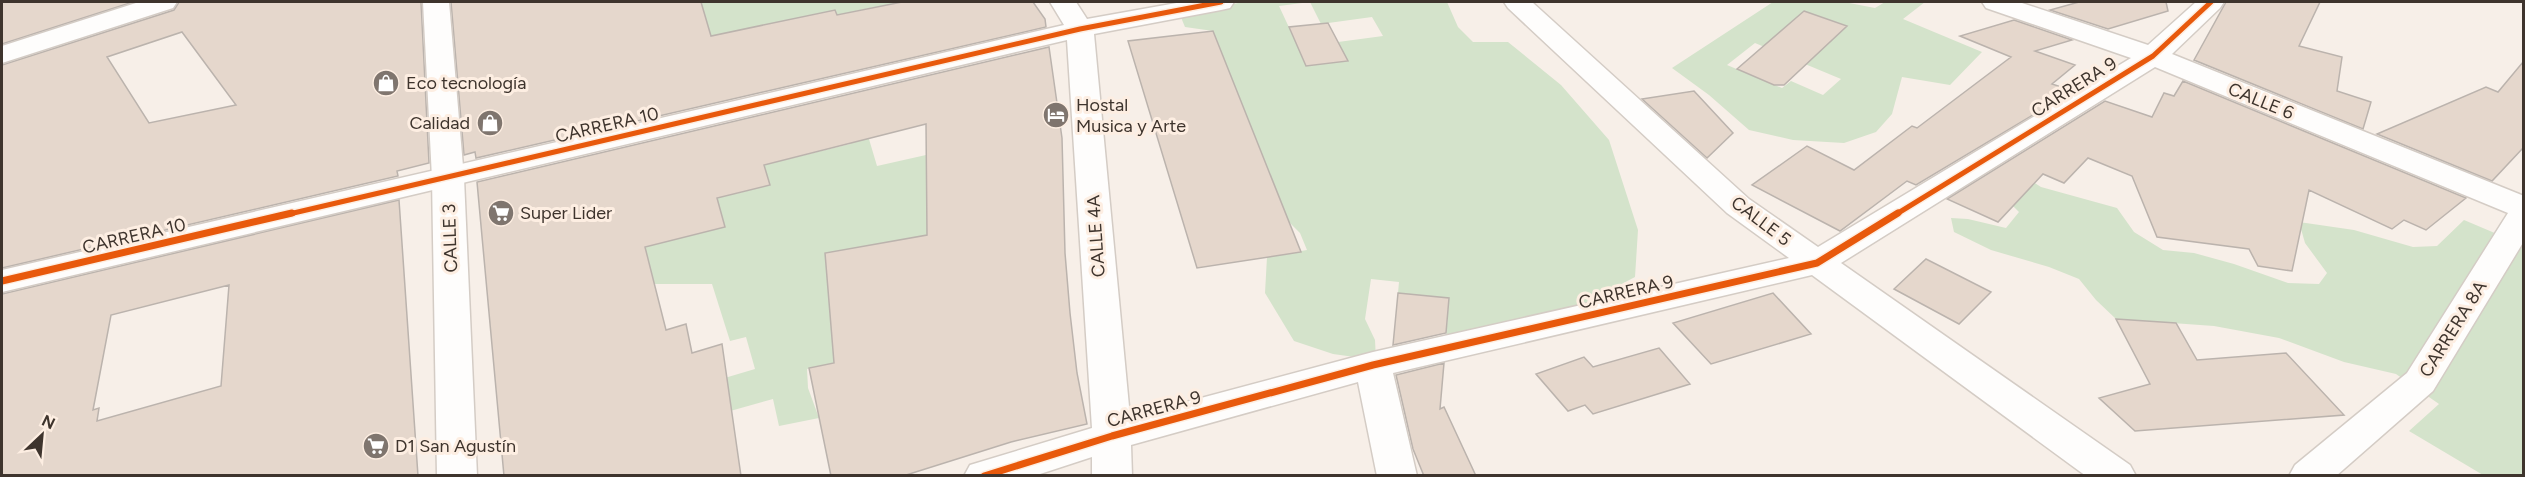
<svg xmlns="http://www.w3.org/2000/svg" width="2525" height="477" viewBox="0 0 2525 477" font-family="Figtree,sans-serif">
<rect width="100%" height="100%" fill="#f7efe8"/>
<!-- green -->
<path fill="#d4e3cb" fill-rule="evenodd" d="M701 2H932L940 16 891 40 875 7 837 15 835 11 715 52Z
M1243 2H1447L1458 27 1473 42H1508L1561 85 1609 140 1638 230 1635 277 1587 302 1446 341 1449 298 1398 293 1399 282 1371 279 1365 319 1375 340 1376 360 1333 354 1294 341 1265 293 1267 257 1307 250 1300 233 1288 221 1213 31 1185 27 1180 15ZM1310 2 1321 24 1372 17 1383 36 1338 42 1347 61 1307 66 1279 6Z
M1773 2H1844L1875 8 1885 2H1925L1903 19 1982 52 1950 85 1902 77 1892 114 1876 132 1844 143 1793 140 1749 130 1709 95 1672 68ZM1804 11 1846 26H1847L1822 49 1779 33ZM1755 43 1841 79 1823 95 1791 81 1782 88 1727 65Z
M866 129 877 166 926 155 1009 169 869 355 807 369 808 388 819 418 779 426 773 399 709 417 701 385 755 369 746 337 730 341 712 284H654L642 241 711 178 729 174 735 194 770 185 764 165 850 144Z
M2018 172 2041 187 2117 208 2134 232 2163 250 2194 253 2234 264 2288 283 2319 284 2327 273 2305 243 2299 222 2354 230 2413 247 2437 246 2464 220 2523 245V475H2483L2409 431 2439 404 2396 374 2344 362 2279 338 2214 326 2116 319 2096 300 2079 279 2049 267 1991 250 1954 232 1951 218 1968 219 2006 228 2019 212 2008 201Z"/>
<!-- building -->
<path fill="#e5d7cc" stroke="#bbb3ad" stroke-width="1.5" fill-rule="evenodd" d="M2 2H133L2 44Z
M179 2H421L429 163 397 171 398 176 2 268V65L174 10ZM182 32 236 105 149 123 107 57Z
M451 2H701L711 36 835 10 837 15 902 2H1033L1045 19 1046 27 476 158 475 152 464 155Z
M2079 2H2166L2168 11 2108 29 2050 10Z
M2226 2H2320L2299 46 2342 57 2337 91 2371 102 2363 129 2194 60Z
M1804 11 1847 26 1784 85H1774L1737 69Z
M2014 20 2072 40 2035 51 2075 65 2052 84 2073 91 1916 185 1907 181 1840 231 1752 185 1807 146 1854 170 1912 126 1917 128 2011 57 1960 36Z
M1328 23 1348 61 1306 66 1289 27Z
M1213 31 1258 144 1301 252 1197 268 1128 41Z
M1049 47 1062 138 1065 253 1070 313 1077 373 1087 424 1011 442 903 476H831L809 368 834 363 825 253 927 235 926 124 764 165 770 185 717 198 725 227 645 247 666 330 686 324 692 353 722 344 741 476H504L477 182Z
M2523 62V148L2492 181 2377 134 2486 87 2498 92Z
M2183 81 2466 198 2426 230 2404 220 2392 229 2309 190 2292 271 2258 266 2249 249 2157 237 2132 176 2088 158 2064 183 2043 174 1998 222 1947 199 2105 101 2152 117 2164 93 2174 96Z
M1694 91 1733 133 1707 158 1642 99Z
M399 200 418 476H2V294ZM229 285 221 386 97 421 99 408 93 410 111 315Z
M1926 259 1991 292 1959 324 1894 289Z
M1398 293 1449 298 1446 333 1393 345Z
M1773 293 1811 334 1711 364 1673 323Z
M2116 319 2176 323 2197 360 2286 353 2344 415 2135 431 2099 398 2150 384Z
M1659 348 1690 384 1593 414 1585 405 1568 411 1536 374 1584 357 1593 367Z
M1444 363 1440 409 1444 407 1476 476H1424L1413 449 1396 375Z"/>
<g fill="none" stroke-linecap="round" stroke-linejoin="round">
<defs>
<path id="street" d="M139 2H177L173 8 2 63V46Z
M1050 2H1076L1087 19 1182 2H1234L1230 8 1221 10 1094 34 1130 417 1373 352 1789 258 1727 213 1508 8 1504 2H1532L1749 199 1818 247 2131 58 1986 8 1982 2H2019L2148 45 2196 2H2224L2220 8 2172 54 2524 196V241L2433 391 2336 476H2289L2295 465 2407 373 2508 213 2155 67 1841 263 2130 465 2136 476H2086L1812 275 1393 373 1417 476H1377L1358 382 1131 445 1132 476H1092V457L1034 476H964L970 465 1092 428 1067 40 2 292V270L1064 25Z"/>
<path id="secondary" d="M423 2H449L464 178 477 476H437L432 178Z"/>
</defs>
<!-- street casing -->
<use href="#street" stroke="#d4ccc5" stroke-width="3"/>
<!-- secondary casing -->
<use href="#secondary" stroke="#d4ccc5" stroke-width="3"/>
<!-- street -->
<use href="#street" fill="#fefdfc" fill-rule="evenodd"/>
<!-- secondary -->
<use href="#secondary" fill="#fefdfc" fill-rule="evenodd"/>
<defs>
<path id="cycleway-far1" d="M285 215 1080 29 1221 2
M1895 215 2153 56 2211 2"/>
<path id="cycleway" d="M2 281 292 213
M984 476 1112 436 1373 365 1817 263 1898 213"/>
</defs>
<!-- cycleway-far1 casing -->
<use href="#cycleway-far1" stroke="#fdeee2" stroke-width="8"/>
<!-- cycleway casing -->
<use href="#cycleway" stroke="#fdeee2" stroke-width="10"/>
<!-- cycleway-far1 -->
<use href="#cycleway-far1" stroke="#e8590c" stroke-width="5"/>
<!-- cycleway -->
<use href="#cycleway" stroke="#e8590c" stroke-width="7"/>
</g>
<!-- icons -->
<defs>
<symbol id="shop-disc" viewBox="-11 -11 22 22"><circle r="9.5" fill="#7f756e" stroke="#fdeee2"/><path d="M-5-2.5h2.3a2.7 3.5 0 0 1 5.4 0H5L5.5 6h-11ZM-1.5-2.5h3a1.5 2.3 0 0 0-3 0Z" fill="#fff"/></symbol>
<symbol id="hotel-disc" viewBox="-11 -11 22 22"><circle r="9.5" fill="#7f756e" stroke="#fdeee2"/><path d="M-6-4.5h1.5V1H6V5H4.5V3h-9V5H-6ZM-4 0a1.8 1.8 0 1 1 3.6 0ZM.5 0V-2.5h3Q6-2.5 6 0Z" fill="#fff"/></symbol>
<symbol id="supermarket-disc" viewBox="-11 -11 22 22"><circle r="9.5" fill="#7f756e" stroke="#fdeee2"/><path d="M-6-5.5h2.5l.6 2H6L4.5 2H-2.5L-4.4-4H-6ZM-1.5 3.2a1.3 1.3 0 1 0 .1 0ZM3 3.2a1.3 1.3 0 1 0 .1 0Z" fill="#fff"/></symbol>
</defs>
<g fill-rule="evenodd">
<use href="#shop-disc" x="371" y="68" width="30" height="30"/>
<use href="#hotel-disc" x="1041" y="100" width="30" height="30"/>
<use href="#shop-disc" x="475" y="108" width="30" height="30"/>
<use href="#supermarket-disc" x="486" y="198" width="30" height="30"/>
<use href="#supermarket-disc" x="361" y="431" width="30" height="30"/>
</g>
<g text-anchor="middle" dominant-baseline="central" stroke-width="6" stroke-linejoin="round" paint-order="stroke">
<!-- poi labels -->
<g font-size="18" fill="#3e342d" stroke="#fdeee2" text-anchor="start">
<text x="406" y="83">Eco tecnología</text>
<text x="1076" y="105">Hostal<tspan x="1076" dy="21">Musica y Arte</tspan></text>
<text x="470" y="123" text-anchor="end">Calidad</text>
<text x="520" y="213">Super Lider</text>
<text x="395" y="446">D1 San Agustín</text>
</g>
<!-- street labels -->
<g font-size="18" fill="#3e342d" stroke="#fdeee2">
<text transform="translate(2074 87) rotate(-32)">CARRERA 9</text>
<text transform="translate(2261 101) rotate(22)">CALLE 6</text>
<text transform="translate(607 125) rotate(-13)">CARRERA 10</text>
<text transform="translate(1761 221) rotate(37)">CALLE 5</text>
<text transform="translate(134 236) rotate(-13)">CARRERA 10</text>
<text transform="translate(1096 236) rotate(-94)">CALLE 4A</text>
<text transform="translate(450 238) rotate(-92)">CALLE 3</text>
<text transform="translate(1626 292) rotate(-13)">CARRERA 9</text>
<text transform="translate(2453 329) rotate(-58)">CARRERA 8A</text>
<text transform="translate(1154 409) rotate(-15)">CARRERA 9</text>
</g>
</g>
<!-- border -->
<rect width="2525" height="477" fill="none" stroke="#3e342d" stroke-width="6"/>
<!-- north arrow -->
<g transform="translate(42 435) rotate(26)" stroke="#fdeee2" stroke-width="4.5" paint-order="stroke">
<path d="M0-4.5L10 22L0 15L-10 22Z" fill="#3e342d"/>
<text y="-9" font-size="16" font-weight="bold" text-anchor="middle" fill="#3e342d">N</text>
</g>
</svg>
